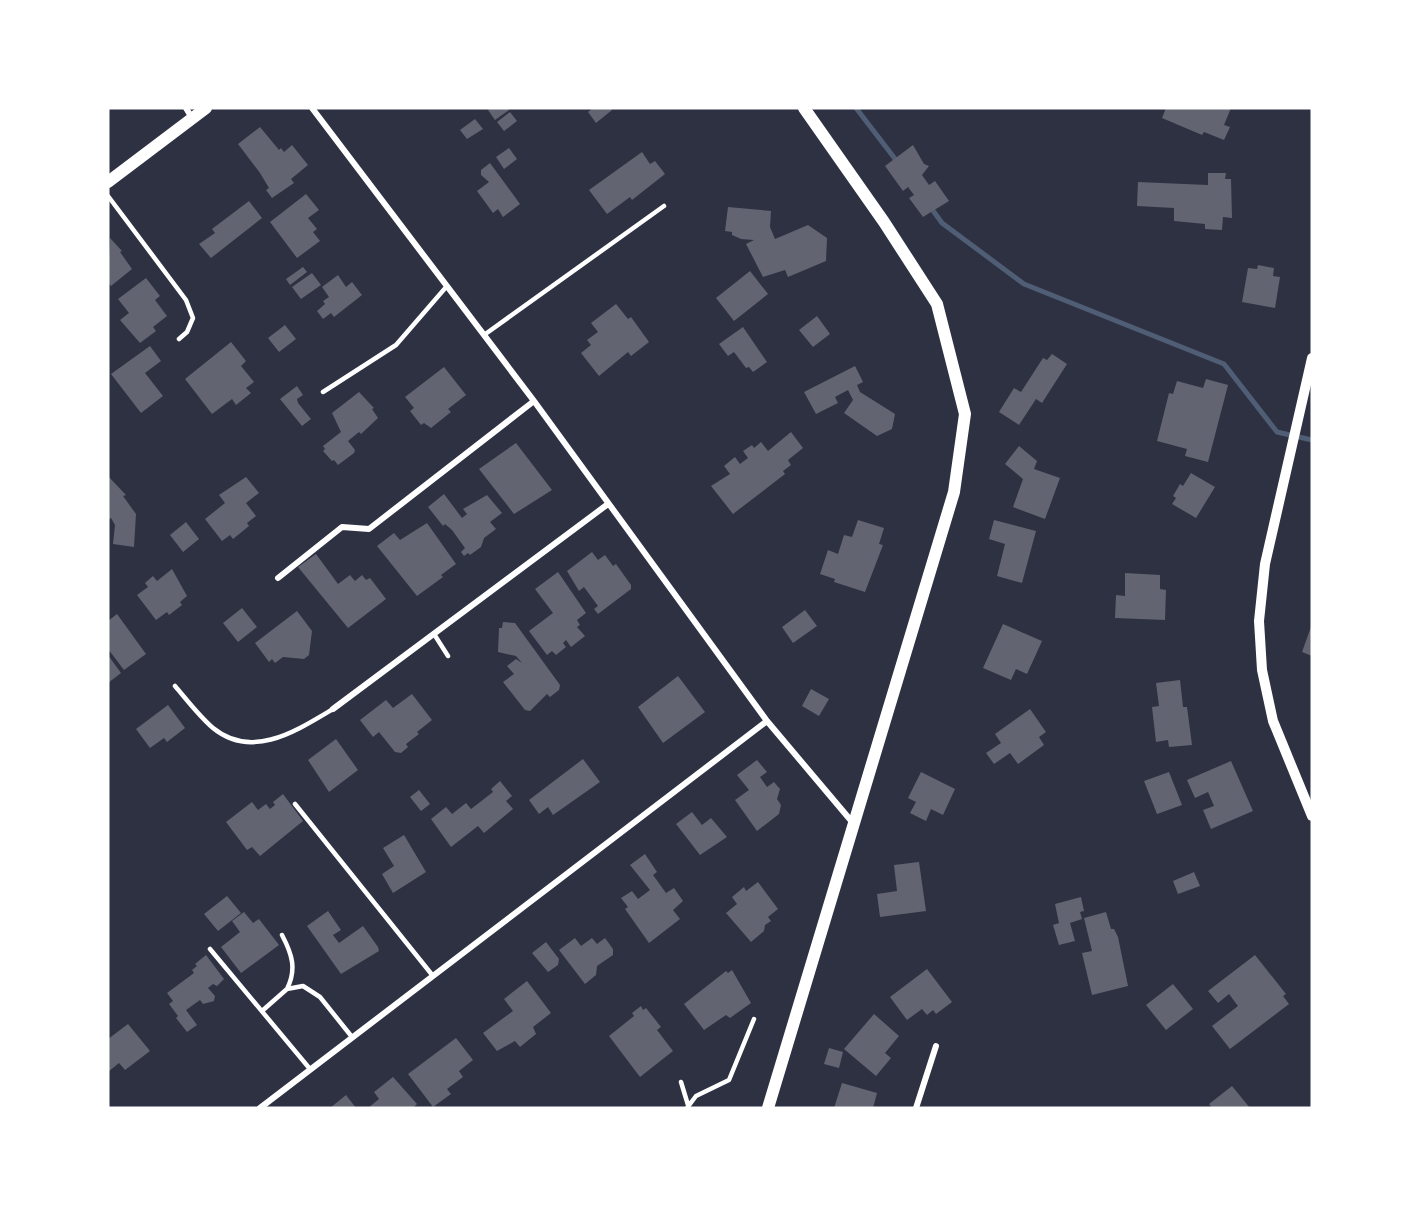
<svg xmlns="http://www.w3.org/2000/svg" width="1420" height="1216" viewBox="0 0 1420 1216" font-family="'Times New Roman',serif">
<rect width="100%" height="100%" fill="#2d3142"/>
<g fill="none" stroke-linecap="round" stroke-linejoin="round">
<!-- stream -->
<path stroke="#4f5d75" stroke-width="5" d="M856 108 899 164
M929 205 942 223 1024 284 1224 364 1277 432 1312 440"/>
</g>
<!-- building -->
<path fill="#626471" d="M491 108H507L509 110 495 120 488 110Z
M593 108H611L612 110 596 123 588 112Z
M1166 108H1231L1224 125 1230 127 1224 140 1204 132 1202 135 1162 118Z
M510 112 517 121 504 131 497 122Z
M475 119 483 129 467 139 460 130Z
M260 127 279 150 281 148 284 152 292 145 308 165 291 179 294 183 272 198 266 190 269 188 260 173 238 144Z
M913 145 924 164 929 166 922 175 929 185 935 181 949 201 923 217 909 198 914 195 908 187 903 191 885 166Z
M509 148 517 159 504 169 496 157Z
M642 152 650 164 655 161 665 174 632 200 630 197 607 214 589 190Z
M490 163 520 204 503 217 498 209 493 213 477 191 489 182 481 175V170Z
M1208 173H1226L1225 179H1231L1232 218 1223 217 1222 230 1205 229V224L1174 221V208L1137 206 1138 182 1208 185Z
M306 194 319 210 308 218 317 229 313 232 320 241 297 258 270 222Z
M249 201 262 218 211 258 199 244 215 233 212 229Z
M728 207 771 211 770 227 775 239 808 225 827 238 826 261 788 277 785 270 763 277 746 244 754 240 741 239 732 235V232L725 231Z
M110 238 122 251 120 252 132 269 111 286 108 282Z
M1258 265 1274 268 1273 276 1280 277 1275 308 1242 302 1248 268 1257 269Z
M303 267 307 272 290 285 286 279Z
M750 271 768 294 734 321 716 298Z
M312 273 321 285 301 299 292 287Z
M338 275 346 287 352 282 362 295 334 317 331 313 323 319 317 311 325 304 323 301 329 297 322 287Z
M146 278 160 296 155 300 167 316 153 327 156 331 140 343 120 320 129 313 118 299Z
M616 304 628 319 631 317 649 342 631 356 628 352 599 376 581 353 591 345 587 340 598 332 591 323Z
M817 316 830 334 813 347 799 330Z
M285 325 296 339 279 352 268 338Z
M743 327 767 362 753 372 749 367 746 368 734 352 728 356 719 344Z
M231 342 246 361 241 366 254 382 246 388 251 393 236 405 232 399 212 414 185 379Z
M150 346 161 361 145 373 163 396 141 413 111 374Z
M1052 354 1067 364 1042 403 1036 399 1019 425 999 412 1014 388 1021 392 1043 358 1047 360Z
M855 366 863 382 857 385 860 392 895 414 892 429 877 436 844 413 853 400 848 390 835 397 838 403 816 414 804 392Z
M444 367 466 395 448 409 451 412 431 428 424 423 421 425 410 411 414 408 405 397Z
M1206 379 1228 385 1208 462 1185 456 1187 449 1157 441 1169 393 1173 394 1177 381 1203 388Z
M297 386 303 395 297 399 298 403 311 419 302 426 280 399Z
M359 392 374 408 372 409 378 418 361 434 359 432 348 441 355 450 354 453 338 465 334 460 332 461 323 451 325 449 323 446 341 432 332 413Z
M791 432 803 448 788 460 791 465 783 471 785 474 733 514 711 486 730 474 724 466 735 457 740 464 748 458 743 451 752 445 754 448 761 442 768 451Z
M516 443 552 490 514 514 479 469Z
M1019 446 1037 461 1034 469 1060 478 1045 519 1013 507 1023 479 1005 464Z
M1191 473 1215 487 1196 518 1172 504 1176 498 1173 496 1180 484 1183 486Z
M108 476 126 495 123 496 136 514 134 547 113 544 115 525 111 518 108 520Z
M246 477 259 493 246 503 256 516 247 523 249 526 233 539 230 535 222 541 205 519 225 503 219 495Z
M444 494 462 518 467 514 463 509 487 495 502 513 490 522 496 529 484 538 481 547 470 555 468 553 464 556 461 552 465 548 452 530 445 524 443 526 428 507Z
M858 520 884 528 879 544 883 545 865 592 834 582 835 579 820 574 828 550 838 554 844 535 852 537Z
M994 520 1036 531 1022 583 997 576 1005 544 989 539Z
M186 522 199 539 183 552 170 535Z
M427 523 456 564 441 575 443 577 417 596 377 546 394 533 400 540Z
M592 552 598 560 605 555 613 566 616 564 631 585V589L598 614 594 609 598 606 584 587 579 591 567 571Z
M316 554 338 584 350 575 355 581 362 575 366 580 370 578 386 599 348 628 298 567Z
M172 569 187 596 180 602 182 605 169 615 167 612 156 620 137 595 148 587 145 583 153 576 157 581Z
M558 572 586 613 577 620 580 625 577 627 585 636 571 647 566 640 563 643 566 647 556 655 552 651 547 655 529 631 553 613 535 589Z
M1125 573 1160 575V589L1166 590 1165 620 1115 618 1116 595 1125 596Z
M242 608 257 627 238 642 223 623Z
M805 610 817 626 793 643 782 627Z
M297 611 312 631 309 655 304 659 283 657 275 663 272 659 269 662 255 643Z
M117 614 146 654 124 670 108 649V621Z
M503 622 515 623 560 685 559 690 550 697 547 694 530 711 525 710 503 682 514 674 507 666 516 659 522 663 516 656 498 652 499 628H502Z
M1003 624 1042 641 1027 674 1016 669 1011 680 983 668Z
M1312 624V656L1302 652Z
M108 655 121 673 108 683Z
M678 676 705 712 663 743 638 707Z
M1180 680 1183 707H1187L1192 745 1169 747 1168 740 1156 742 1152 707 1159 706 1156 683Z
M811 689 829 699 819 716 802 706Z
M412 694 432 720 417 732 419 734 406 744 408 747 401 753 395 752 379 732 373 737 360 720 386 700 393 708Z
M168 705 185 728 167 742 164 738 150 748 136 729Z
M1030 709 1046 732 1039 737 1044 745 1018 764 1010 753 994 764 986 753 1001 743 995 734Z
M336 739 358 770 329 792 308 760Z
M583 759 600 782 553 815 548 807 539 814 529 800Z
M757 760 767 772 760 777 767 787 774 782 780 789 777 799 781 805 779 814 757 831 735 800 749 790 737 775Z
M1231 761 1253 811 1211 829 1203 810 1214 806 1208 792 1195 798 1187 780Z
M921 772 955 789 943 815 931 809 926 821 910 813 916 802 908 798Z
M1169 772 1182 805 1157 814 1144 781Z
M500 781 512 796 506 801 513 809 484 833 478 826 451 847 431 819 446 807 452 814 466 803 471 809 493 792 491 789Z
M419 790 430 804 421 811 410 797Z
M283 794 303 821 260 856 252 847 247 850 226 822 252 802 258 810 266 804 270 809 275 805 273 802Z
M692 812 702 825 711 818 727 837 700 855 676 824Z
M404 835 426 872 393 893 382 874 394 866 383 848Z
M645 854 657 872 653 875 666 893 674 888 683 901 673 910 680 919 649 943 625 909 628 907 621 898 632 891 638 899 650 890 630 865Z
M919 862 926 911 880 917 877 894 897 891 894 865Z
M1194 872 1200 886 1178 894 1173 881Z
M758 882 778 909 768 917 771 921 765 925 764 931 751 942 726 913 737 904 732 897 744 887 746 891Z
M227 896 241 913 218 931 204 914Z
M1081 897 1084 911 1080 912 1082 919 1070 923 1075 941 1059 945 1053 925 1059 923 1055 904Z
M328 911 341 930 333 935 339 943 363 926 378 947 379 951 341 974 307 926Z
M244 912 253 923 259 919 279 945 241 973 221 947 240 932 232 921Z
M1106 912 1111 929H1114L1118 937 1128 986 1092 995 1082 953 1092 951 1084 918Z
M575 938 581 946 592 938 597 944 605 938 613 949V955L597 966 596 975 585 984 559 950Z
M546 942 559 959 558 965 548 972 532 953Z
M206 955 224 979 217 986 213 984 208 988 215 996 214 1001 203 1004 200 1000 186 1010 197 1025 187 1032 176 1018 178 1016 169 1004 173 1001 167 993 194 973 192 970 197 966 195 964Z
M1255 955 1286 994 1283 996 1289 1004 1230 1049 1212 1026 1238 1006 1229 994 1218 1003 1208 991Z
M927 969 952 1002 936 1014 933 1010 927 1015 922 1009 907 1020 890 997Z
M732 970 751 1003 730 1018 726 1015 704 1030 684 1004 726 971 728 973Z
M527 981 551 1013 533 1027 536 1034 520 1047 515 1041 497 1051 483 1033 513 1011 504 999Z
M1173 984 1193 1009 1166 1030 1146 1005Z
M641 1006 643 1010 646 1008 661 1027 657 1030 673 1051 640 1077 609 1036 634 1016 632 1013Z
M874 1014 899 1036 885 1053 891 1058 876 1076 844 1049Z
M128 1024 150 1051 125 1070 119 1063 108 1072V1039Z
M456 1038 473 1060 459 1071 463 1077 447 1089 451 1094 433 1107 408 1074Z
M829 1048 843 1052 839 1068 824 1064Z
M393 1077 417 1104 413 1108H368L379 1099 374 1092Z
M842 1083 877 1093 873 1108H834Z
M1232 1086 1250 1108H1212L1209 1104Z
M346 1095 356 1108H330Z"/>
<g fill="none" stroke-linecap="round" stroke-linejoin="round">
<!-- service -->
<path stroke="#fff" stroke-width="4.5" d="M108 196 186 300 193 318 187 332 179 339
M484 335 664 206
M323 392 396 345 447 286
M434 634 448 656
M175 686C187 700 199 716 213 728 252 760 296 731 333 709
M295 804 433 976
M282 935C292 954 297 969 287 989
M210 949 310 1069
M262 1011 287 989 303 986 320 997 352 1037
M681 1082 688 1105
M687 1108 696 1096 729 1080 754 1019"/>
<!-- minor -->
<path stroke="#fff" stroke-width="6" d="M186 108 192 118
M312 108 534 401 767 721 853 823
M278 578 342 527 369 529 534 401
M333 709 608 504
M260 1108 767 721
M916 1108 936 1046"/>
<!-- tertiary -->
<path stroke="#fff" stroke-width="10" d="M1312 358 1265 564 1259 621 1262 670 1273 721 1312 816"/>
<!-- secondary -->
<path stroke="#fff" stroke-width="12" d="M108 182 206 108
M768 1108 954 492 965 414 937 304 884 222 804 108"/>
</g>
<!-- border -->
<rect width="1420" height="1216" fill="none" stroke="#ffffff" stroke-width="219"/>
</svg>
